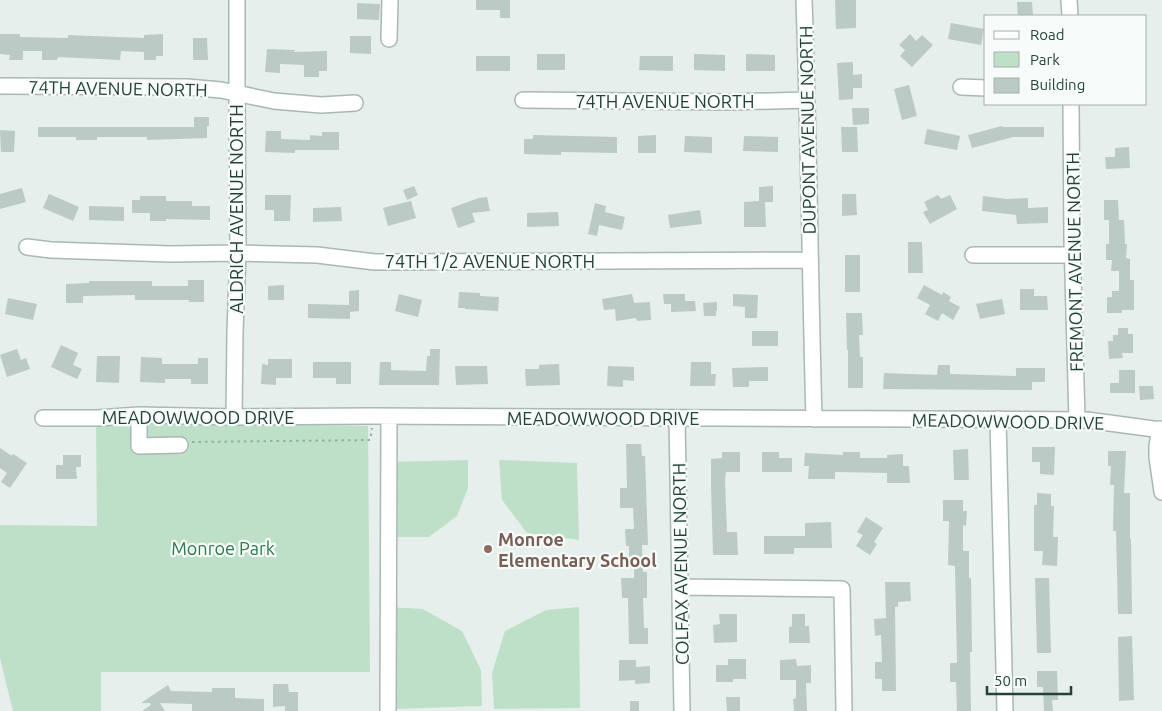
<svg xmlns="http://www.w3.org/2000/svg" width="1162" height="711" viewBox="0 0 1162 711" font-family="Ubuntu,sans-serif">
<rect width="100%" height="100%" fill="#e6efeb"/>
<!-- green -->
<path fill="#bfe0c8" d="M96 422 368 426 370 672H101V711H13L0 658V525L97 526Z
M468 460V488L457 516 429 537H393L389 462Z
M499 460 577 463 579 540 527 533 502 500Z
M387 607 423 609 462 631 481 670 482 706 394 709Z
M579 607 580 708 494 709 492 673 505 631 546 610Z"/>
<!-- building -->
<path fill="#bbcac4" d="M476 0H510V18H500V10H476Z
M835 0H856V28L836 29Z
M1017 2H1032L1033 16H1018Z
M357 3 380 4 379 20 357 19Z
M951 23 984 29 981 45 948 39Z
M0 34H20V37L68 38V35L144 38V35L163 34V56H156V60H144V52L121 51 120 60 58 57 57 60H42V51H23V60H9L10 55 0 54Z
M910 34 916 41 922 35 933 45 912 67 900 56 905 50 899 45Z
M350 36H371V54L350 53Z
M193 38H207L208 60H193Z
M267 49 295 50 294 52 327 51V71H319V77H304V65L280 64V73L265 72Z
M537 54H565V70H537Z
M694 54 725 55V71L694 70Z
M746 54 775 55V71H746Z
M476 56H510V71H476Z
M640 56H673V71L639 70Z
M853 62V75L862 74V88H853V99L839 100 837 63Z
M909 85 917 116 902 120 894 89Z
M852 108H869V124L853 125Z
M194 117H209V126H207V138L147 140V137H97V140H76V137H38V127H194Z
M1002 126V127H1044V137H1013L972 148 968 135Z
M841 127H857L858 152H842Z
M927 129 960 136 957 150 924 144Z
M0 130 15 131 14 152H1Z
M266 131H281V139L310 140V135L322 136V132H339V150H295V153L265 152Z
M533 135 617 137V153L561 152V155L524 154V139H533Z
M656 135V153H638V136Z
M685 136 712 137V153L684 152Z
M744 136 778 137V152L743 151Z
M1129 147 1130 168 1106 169 1105 157H1115V148Z
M414 186 418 195 407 200 403 190Z
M773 186V202H765L766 227H744V202L759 201V187Z
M22 188 26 202 0 209V194Z
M49 194 79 207 73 221 43 208Z
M842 194H856L857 215 842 216Z
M265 195H291L290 221H274V210H265Z
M938 195 941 199 950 195 957 209 930 224 923 212 928 210 924 202Z
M140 196H166V201H192V206H210V220L166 219V221H150V213H132V200H140Z
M983 196 1007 199 1028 198V208L1048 207V223L1017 224 1016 215 982 211Z
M487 197 490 211 472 213 475 222 458 228 451 208 479 198Z
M1104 200H1118L1119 220H1124L1125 244H1127L1126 258 1130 259V280H1134V310H1122V313H1107V297H1112V291H1119V271H1111L1112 260H1106V244H1109V220H1104Z
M411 201 416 218 388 226 383 208Z
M595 203 606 206 605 212 625 217 622 230 599 225 597 236 588 234Z
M89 206 124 207V221L89 220Z
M341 207 342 221 313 222V208Z
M700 210 702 224 670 228 668 215Z
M558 212 559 226 527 227V213Z
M908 242H922L923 273H908Z
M845 255H860V292H845Z
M188 280H204V302H189V300H135V295L83 296V303H66V284L89 283V281H152V286H188Z
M284 285V300H268V286Z
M924 285 942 295 943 292 951 297 949 301 960 307 953 320 942 313 938 321 925 314 930 305 917 298Z
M1020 289H1034V296H1047L1048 310H1020Z
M359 290V311L350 312V319L308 318V304L349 305V291Z
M459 292 480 293V296L499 297 498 311 465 309V308H458Z
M399 294 422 300 418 317 395 311Z
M632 294 634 303 650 302 651 320 637 321 636 318 616 321 615 309 604 310 602 299Z
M663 294H685V301H695L696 311 671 312V304H664Z
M733 294 758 295 757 318H745V307L733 306Z
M8 298 37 304 33 320 5 314Z
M1002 299 1005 314 980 319 976 304Z
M717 302V311H716V316H704L703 303Z
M846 313H862L863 335H859L860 357H863V388H848V350H847Z
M1118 328H1128V334H1133V353H1122L1123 358 1109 359 1108 341H1113V335H1118Z
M752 331H778V346H752Z
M61 345 78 353 73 365 82 369 77 379 51 367Z
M17 349 21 360 26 358 30 369 7 377 0 355Z
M430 349H440L439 385H379L380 362H391V370L426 371 427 356H430Z
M97 356H120L119 383 96 382Z
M141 357 162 358V364H198V358H208V384H191V379H165V383L140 382Z
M268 359H292V378H276V385L261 384 262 364 268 365Z
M313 362H351V384H336V378H313Z
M691 362H711V374H716L715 386H690Z
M559 364 560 385 526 386 525 369H539V365Z
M938 365H950V374L1016 376V368H1045V382H1032V390L883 389 884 373 937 375Z
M455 366H487L488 384 456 385Z
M608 366 634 367V381L623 380V387L607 386Z
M768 367V381H749V387H733L732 368Z
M1119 370H1135V393H1110V383H1119Z
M1139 386H1153L1154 399 1140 400Z
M626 444H641L642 456H645L648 545H642L643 572H647V598H643L644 628H648V644H629L628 598H622L621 578H634V558H629V546H626L625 529H634L633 508H620V488H627Z
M1032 447H1055L1054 475 1040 474V462H1032Z
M0 448 12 456 13 454 27 463 10 488 1 482 7 473 0 468Z
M968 449 969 480H954L953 450Z
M1108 451H1126L1124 493H1130V539H1131L1132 614H1118L1116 531H1113L1114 485H1110L1111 466H1108Z
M722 452H740V472H726L725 480 727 532H737L738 555H713L711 487V459L722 458Z
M762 452H779V458H792V472H762Z
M843 452H860V458H887V455L903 454V466H909L910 483H887V473L835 472V479H808L809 466H804L805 453 843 455Z
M63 455H81V467H76L77 479H56V465H63Z
M1037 493 1051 494V506H1054L1053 537H1058L1057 566 1042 565 1043 551H1034V505H1037Z
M943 500H963V511H967L966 526 963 525V551H969V578H971L972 652H970L971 711H957L956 682H950V663H957L955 566 948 565 949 521H943Z
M866 517 883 528 874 542 877 544 870 555 856 546 863 535 857 532Z
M831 522 832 548H794V554H764V536H805V523Z
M1035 578H1049L1051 653H1037Z
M885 582H910L911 601 898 602V607H895L896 691H882V679H875V662H882L881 635 875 636 874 619 886 618Z
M719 614H737V642L714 643 713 625 720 624Z
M792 614H805V626H809L810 643H789V627L792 626Z
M1132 636 1134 700 1119 701 1118 637Z
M728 659H746V679H733V682H716V665H728Z
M796 659 797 666 811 665V683H806L807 711H794L793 699 796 698V680H780V660Z
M619 660H636V667L650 666V683L635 684V680L619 681Z
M1037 671H1057L1058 700H1052L1053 711H1044L1043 687H1037Z
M273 684H288L289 692H298V711H285V706L273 707Z
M168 685 171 691 212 692V688H235V698L264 699V711H192V704L160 703 165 711H142L151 705 150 703H141Z
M726 697H740V711H727Z
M630 701H639V711H630Z"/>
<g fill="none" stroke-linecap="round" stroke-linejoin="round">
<defs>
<path id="minor" d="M804 0C809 140 810 279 814 419
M1069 0 1070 16
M389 39 390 0
M0 86 187 87 221 90 274 101 321 105 355 103
M961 87 986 88
M523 100 730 102 807 100
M1071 104 1072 239 1077 420
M27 247 51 250 170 254 238 253 317 255 375 262 810 260
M973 255H1073
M139 415V446L180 445
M234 417 235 332 238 253 237 93V0
M43 418H97L139 415 234 417 372 416 1087 420 1162 430
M677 418 682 711
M998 419 1005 711
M1160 429 1157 446V457L1162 492
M680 587 842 589 844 711
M388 711 389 417"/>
</defs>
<!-- minor casing -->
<use href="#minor" stroke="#a8b8b2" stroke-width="18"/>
<!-- path -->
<path stroke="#86b3a5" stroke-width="2" stroke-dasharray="2.5 4" stroke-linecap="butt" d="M192 442 370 440 372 428"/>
<!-- minor -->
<use href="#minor" stroke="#fff" stroke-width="15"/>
</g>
<!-- markers -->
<circle fill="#8d6e63" stroke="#f7fbf9" stroke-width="2" cx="488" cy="549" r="5"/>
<g text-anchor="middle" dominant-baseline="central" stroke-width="4.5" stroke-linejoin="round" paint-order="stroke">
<!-- street labels -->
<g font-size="18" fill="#24423a" stroke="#f7fbf9">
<text transform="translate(118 88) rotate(1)">74TH AVENUE NORTH</text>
<text x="665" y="101">74TH AVENUE NORTH</text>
<text transform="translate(807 130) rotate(-91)">DUPONT AVENUE NORTH</text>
<text transform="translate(236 209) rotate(-90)">ALDRICH AVENUE NORTH</text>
<text x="490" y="261">74TH 1/2 AVENUE NORTH</text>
<text transform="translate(1074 262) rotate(-91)">FREMONT AVENUE NORTH</text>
<text x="198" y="417">MEADOWWOOD DRIVE</text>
<text x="603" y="418">MEADOWWOOD DRIVE</text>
<text transform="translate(1008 421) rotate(1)">MEADOWWOOD DRIVE</text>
<text transform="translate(680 564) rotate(-91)">COLFAX AVENUE NORTH</text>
</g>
<!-- education labels -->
<g font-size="18" font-weight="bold" fill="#785e54" stroke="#f7fbf9" text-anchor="start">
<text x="498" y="539">Monroe<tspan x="498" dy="21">Elementary School</tspan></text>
</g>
<!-- park labels -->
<g font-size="18" fill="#2d7a4b" stroke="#f7fbf9">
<text x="223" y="548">Monroe Park</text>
</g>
</g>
<!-- legend -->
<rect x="984" y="15" width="162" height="90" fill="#f7fbf9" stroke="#a3b1ad"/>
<rect x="994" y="31" width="25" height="8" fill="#ffffff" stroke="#a3b1ad"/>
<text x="1030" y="40" font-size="15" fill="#24423a">Road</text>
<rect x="994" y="52" width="25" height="15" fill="#bfe0c8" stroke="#a3b1ad"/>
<text x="1030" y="65" font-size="15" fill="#24423a">Park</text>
<rect x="994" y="78" width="25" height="15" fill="#bbcac4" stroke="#a3b1ad"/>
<text x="1030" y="90" font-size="15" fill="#24423a">Building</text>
<!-- scale -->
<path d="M987 686v8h84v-8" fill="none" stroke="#24423a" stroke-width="2.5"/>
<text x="994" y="686" font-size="15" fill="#24423a" stroke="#f7fbf9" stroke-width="4" paint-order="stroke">50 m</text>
</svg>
